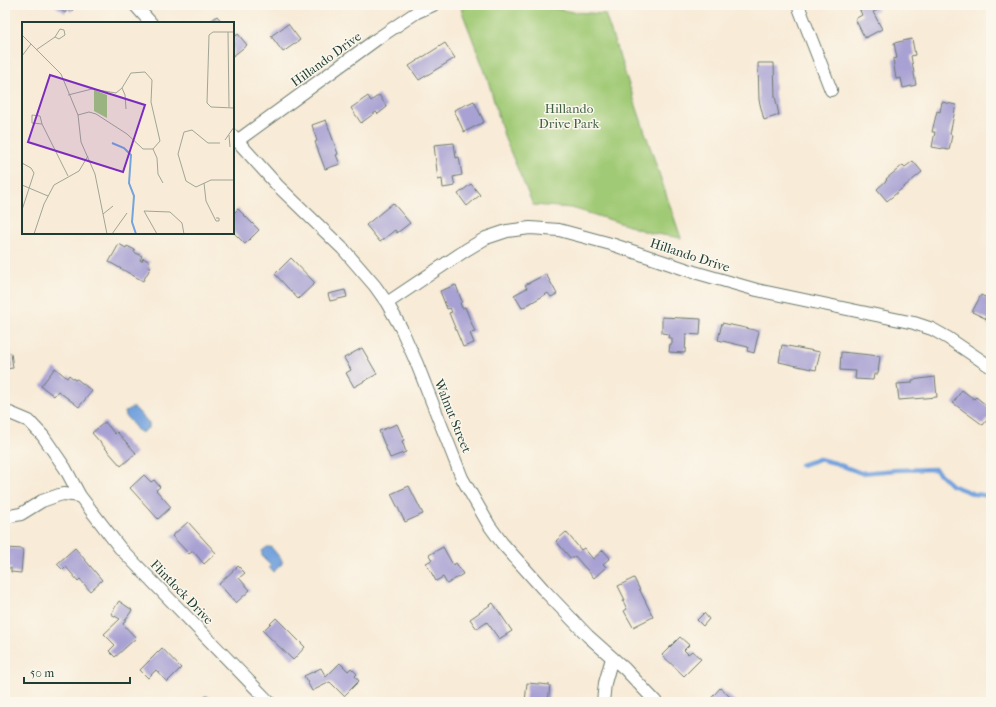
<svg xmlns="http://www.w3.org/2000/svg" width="996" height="707" viewBox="0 0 996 707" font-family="'IM FELL French Canon',serif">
<rect width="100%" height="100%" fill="#fbf7ec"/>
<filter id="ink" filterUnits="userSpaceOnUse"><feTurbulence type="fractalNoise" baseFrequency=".025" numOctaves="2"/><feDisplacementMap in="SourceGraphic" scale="8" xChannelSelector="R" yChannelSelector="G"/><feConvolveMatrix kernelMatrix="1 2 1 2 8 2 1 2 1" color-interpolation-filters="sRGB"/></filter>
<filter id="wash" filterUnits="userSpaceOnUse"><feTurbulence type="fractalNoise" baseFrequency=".012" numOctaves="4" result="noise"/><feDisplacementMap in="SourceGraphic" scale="16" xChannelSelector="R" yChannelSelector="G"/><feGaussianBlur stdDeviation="0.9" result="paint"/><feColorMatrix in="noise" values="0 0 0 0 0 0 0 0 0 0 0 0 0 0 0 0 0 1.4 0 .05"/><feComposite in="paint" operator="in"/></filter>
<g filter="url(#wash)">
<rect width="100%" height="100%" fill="#f8ebd7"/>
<!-- green -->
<path fill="#a1ca76" stroke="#608455" d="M473 5H531L574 12 605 14 681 238 650 233 614 221 572 208 533 205 505 139 487 77 461 9Z"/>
<!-- water -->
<path fill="#74a3dd" stroke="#4a7088" d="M131 408H135L149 423V427L143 432H139L126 416 125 412Z
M267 547H271L282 560V564L273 572 269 567 271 565 262 556V551Z"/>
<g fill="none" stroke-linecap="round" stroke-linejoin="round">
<!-- stream -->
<path stroke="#74a3dd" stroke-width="4.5" d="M801 465 819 459 835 463 861 473 897 470 935 469 951 485 974 494 991 496"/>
</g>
<g id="blocks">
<!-- building -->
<path fill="#a8a1d3" d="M54 5H76L71 12 67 9 65 13Z
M859 5H875L878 10 873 12 882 29 865 38 855 19 862 15 858 6Z
M217 16 223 23H208Z
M288 24 300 40 283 52 271 36Z
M233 32 236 36 238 34 247 45 233 56Z
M912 39 915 55 911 56 916 85 903 88 901 78 896 79 893 59 897 58 894 43Z
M445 43 455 58 419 80 409 66Z
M758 63H774L775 96 779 115 764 120 759 100Z
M379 95 387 107 378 114 376 112 361 123 351 108 368 96 371 101Z
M474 101 484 122 464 132 454 110Z
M942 102 956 105 950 134 952 135 949 150 932 147 935 132H932L937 111 940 112Z
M326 120 338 154 336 155 340 164 325 169 315 142 317 141 312 125Z
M454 143 456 158 459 157 462 175 453 177 455 186 443 188 442 179 438 180 434 145Z
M913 161 922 172 887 201 877 189 887 180 886 179 903 165 905 167Z
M471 184 480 195 467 206 458 194Z
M393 203 410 223 397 233 395 230 380 242 366 225Z
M238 209 259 230 245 244 233 232V214Z
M119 244 126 248 127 246 135 250 134 252 142 256 140 260 142 261 143 258 150 262 148 266 151 267 143 281 109 262Z
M291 258 315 283 298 299 275 274Z
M546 274 557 294 551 297 548 293 522 308 514 295 527 288 525 285Z
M456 285 462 302 460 303 462 308 465 307 475 332 470 333 474 343 463 347 449 313 452 312 450 308 447 309 440 291Z
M345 290 347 297 330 301 328 294Z
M981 295 991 300V326L987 324 989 320 972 312Z
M662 317 701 319 700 335 686 334 685 353 669 352 670 344H672V338H668L669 334 662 333Z
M722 323 759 331 754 353 747 351 748 347 718 340Z
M782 345 820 352 816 370 779 362Z
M362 348 377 374 354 387 346 373 351 370 344 358Z
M841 352 880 356 878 374H874L873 380 855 379 856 371 840 370Z
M11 353 13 368 5 369V354Z
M55 368 67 378 69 375 75 380 77 379 92 391 79 407 58 391 54 396 41 386Z
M935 377 937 397 899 400 897 384 912 383V380Z
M962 390 974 399 976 397 991 409V415L983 425 953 403Z
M105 422 115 434 117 432 136 453 121 466 92 433Z
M397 424 404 440 402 441 406 452 390 458 379 431Z
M144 475 151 482 154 480 160 487 156 490 171 507 158 519 130 488Z
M409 486 423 514 405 522 391 494Z
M188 522 216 553 204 564 193 551 189 554 172 536Z
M566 532 581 550 584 548 593 559 603 550 610 558 603 564 606 567 594 578 575 556 571 559 556 541Z
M443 547 453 565 456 563 463 574 447 584 443 577 436 581 426 563 432 560 429 555Z
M5 548 23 549 21 573 11 572V568H5Z
M75 548 102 580 90 591 80 579 78 581 66 567 63 570 57 564Z
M238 566 245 573 239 578 250 590 236 603 219 584Z
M634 578 653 617 633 627 624 611 627 609 623 601 625 600 618 586Z
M119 601 132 610 123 624 136 638 115 657 109 651 115 645 104 634 120 619 111 614Z
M493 603 512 631 499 639 487 622 477 629 470 619Z
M704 613 709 619 703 626 697 620Z
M276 618 305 647 293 660 263 631Z
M680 637 689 645 684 650 688 654 692 651 701 659 684 676 662 655Z
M162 648 181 668 167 682 156 670 148 678 140 670Z
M340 663 348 671 351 668 357 674 355 676 359 681 344 696 330 682 312 691 304 676 321 668 326 677Z
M527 683 550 685 548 702H525Z
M720 688 736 702H708Z
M207 695 214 702H199Z"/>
</g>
</g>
<g filter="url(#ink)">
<use href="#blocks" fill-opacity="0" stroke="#6b7a6d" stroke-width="1"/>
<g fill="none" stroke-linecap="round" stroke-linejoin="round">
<defs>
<path id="street" d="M135 5 151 23
M798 5 831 90
M233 136 277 185 344 250 375 286 387 303 401 328 417 364 462 478 489 525 502 543 543 589 588 636 625 669 656 702
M237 141 377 39 417 12 433 5
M387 303 466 250 486 238 507 231 530 228 559 230 611 244 694 272 757 290 914 323 932 329 948 338 991 367
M5 414 10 413 29 421 43 436 65 468 80 496 120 548 269 702
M5 517 21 514 42 501 59 495 64 494 80 496
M603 702 605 683 612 658"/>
</defs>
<!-- street casing -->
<use href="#street" stroke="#6b7a6d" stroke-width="14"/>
<!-- street -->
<use href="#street" stroke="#fff" stroke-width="12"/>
</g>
</g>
<g text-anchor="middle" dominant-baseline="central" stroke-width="3" stroke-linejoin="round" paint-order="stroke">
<!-- street labels -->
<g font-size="13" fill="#1f3d34" stroke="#fbf7ec">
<text transform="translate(326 59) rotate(-36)">Hillando Drive</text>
<text transform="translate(690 255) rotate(18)">Hillando Drive</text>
<text transform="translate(453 416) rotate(68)">Walnut Street</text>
<text transform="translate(182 592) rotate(46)">Flintlock Drive</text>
</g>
<!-- park labels -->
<g font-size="13" fill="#406044" stroke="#fbf7ec">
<text x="569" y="108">Hillando<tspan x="569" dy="15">Drive Park</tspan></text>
</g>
</g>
<!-- overview -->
<g transform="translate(22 22)">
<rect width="212" height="212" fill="#f8ebd7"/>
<path d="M72 68 85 73V96L72 89Z" fill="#a1ca76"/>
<path fill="none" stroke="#74a3dd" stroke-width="2" d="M90 121 102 126 109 133 107 161 112 174 110 200 114 212"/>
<path fill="none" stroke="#a1a596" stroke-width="1" d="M206 10 207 85M212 10H191L187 13 185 81 189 85 212 86M0 13 39 52 56 93 59 120 73 152 85 212M14 28 33 15 38 7 42 8 43 13 37 17 33 15M0 34 9 22M100 66 103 73 104 87M46 73 70 67 94 71 100 66 109 51 123 50 130 58 129 80 138 119 131 127H121L105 112 74 92 67 90 56 93M20 102 18 94 10 93V101L20 102 46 154M207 113 208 125M203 118 212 105M198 121H186L170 108 162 110 156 132 164 159 174 165 189 158H212M131 127 135 136 136 152 141 161M0 141 9 146 12 151 0 188M182 161 184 179 194 199H197V196H194M0 163 26 174M81 192 91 184M12 212 22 182 32 163 57 149 66 134M90 212 105 191M135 212 122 189 148 190 160 201 162 212"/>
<path fill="#7b2cbf" fill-opacity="0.15" stroke="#7b2cbf" stroke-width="2" d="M28 53 123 83 101 150 6 120Z"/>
<rect width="212" height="212" fill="none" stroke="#1f3d34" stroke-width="2"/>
</g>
<!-- margin -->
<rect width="996" height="707" fill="none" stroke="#fbf7ec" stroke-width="20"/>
<!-- scale -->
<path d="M24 677v6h106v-6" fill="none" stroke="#1f3d34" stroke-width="2"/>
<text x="30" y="677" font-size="12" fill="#1f3d34" stroke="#fbf7ec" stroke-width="3" paint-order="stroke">50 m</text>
</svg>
